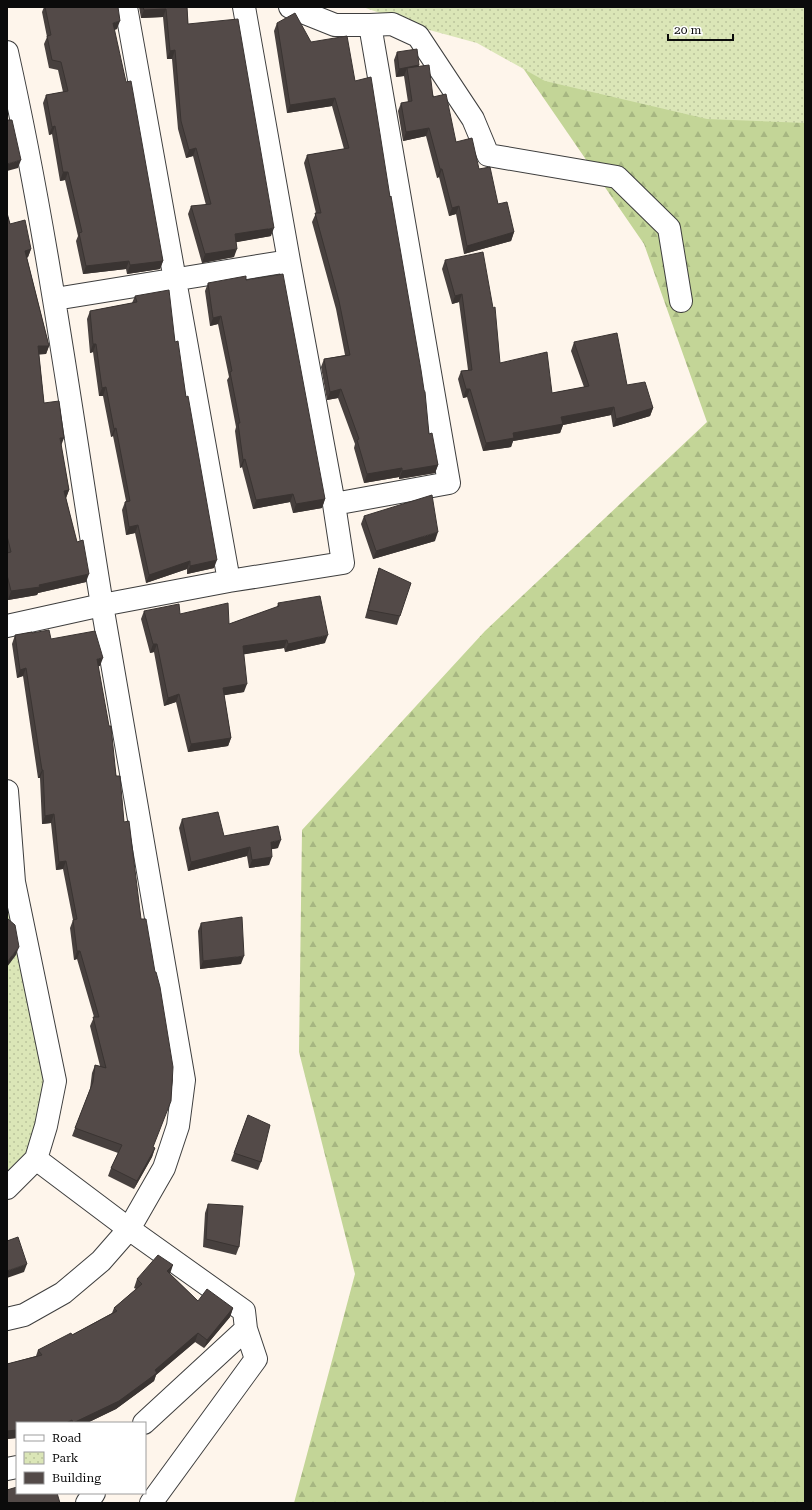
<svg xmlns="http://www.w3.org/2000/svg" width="812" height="1510" viewBox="0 0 812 1510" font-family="'Roboto Serif',serif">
<defs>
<pattern id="forest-firs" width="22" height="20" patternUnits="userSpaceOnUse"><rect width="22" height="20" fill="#c3d597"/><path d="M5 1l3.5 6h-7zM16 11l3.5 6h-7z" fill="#a6b681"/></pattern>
<pattern id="park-dots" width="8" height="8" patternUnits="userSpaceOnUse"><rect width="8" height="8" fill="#dbe6b7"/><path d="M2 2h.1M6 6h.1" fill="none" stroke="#bbc49c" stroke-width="1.8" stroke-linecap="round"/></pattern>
</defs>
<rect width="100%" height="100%" fill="#fef5eb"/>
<!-- forest -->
<path fill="url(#forest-firs)" d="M481 7H805V1503H294L355 1274 299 1052 302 830 485 631 707 422 644 244Z"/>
<!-- park -->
<path fill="url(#park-dots)" d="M363 7H805V123L707 119 545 81 477 43 422 28Z
M7 890 55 1081 46 1126 7 1188Z"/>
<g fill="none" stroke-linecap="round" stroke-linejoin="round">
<defs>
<path id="minor" d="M126 7 229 581
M290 7 335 25H370L449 483 334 504
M370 25 392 24 418 36 473 119 488 155 617 177 669 228 681 301
M7 52C48 235 72 420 102 605 128 763 157 921 184 1080L178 1126 164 1168 129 1229 101 1261 63 1293 24 1315 7 1319
M55 299 289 261
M7 626 102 605 229 581 343 563 334 504 289 261 244 7
M7 791 14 882 55 1081 46 1126 36 1159 7 1188
M36 1159 129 1229 244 1311 246 1329 144 1423
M7 1469 17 1467
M87 1503 94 1493
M151 1503 256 1359 246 1329"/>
</defs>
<!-- minor casing -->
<use href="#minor" stroke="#3e3e3e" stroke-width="24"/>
<!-- minor -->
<use href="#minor" stroke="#fff" stroke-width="22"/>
</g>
<!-- wall -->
<path fill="#47403e" d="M44 7H45L117 29 114 30 163 261 160 269 127 274 126 269 83 274 76 241 78 236 65 180 60 181 52 134 49 135 43 103 46 95 63 92 58 70 49 68 44 44 47 37 42 12Z
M139 7H187L188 24 271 236 236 242 234 257 202 263 188 214 191 206 206 205 193 156 186 158 178 129 172 59H167L163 17 141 18Z
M277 23 311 42 355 81 390 197 429 434 438 465 435 473 399 479V477L364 483 354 448 355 444 338 398 327 400 321 367 324 359 345 355 336 309 312 222 316 213 304 163 307 155 344 149 332 106 287 113 274 31Z
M397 52 419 66 456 142 479 169 498 204 514 232 511 241 464 254 456 214 449 216 439 177 437 178 426 136 403 141 398 111 401 103 408 102 404 76 396 77 394 60Z
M7 213 10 224 31 249 28 257 27 258 49 346 46 354H39L44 403 61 446 69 490 66 498 86 582 38 593 37 595 8 600 7 595Z
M445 260 500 363 552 393 584 387 571 351 574 342 653 408 650 416 613 427 611 415 563 425 560 433 513 441 511 447 483 451 467 397 463 398 458 379 461 371 468 370 459 302 452 304 442 269Z
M246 280 325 499 322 508 293 513 290 502 253 509 242 467 240 468 235 431 236 427 227 380 229 377 218 324 210 326 205 291 208 283Z
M135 296 175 342 186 397 214 568 187 574V569L146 583 135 533 126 535 122 510 125 502 126 501 113 436 111 437 103 396H99L93 352 90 353 87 319 90 311 132 303Z
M364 516 435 541 373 559 361 524Z
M379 568 400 616 397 625 365 618 376 577Z
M278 603 325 643 285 652 284 648 244 654V692L224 695 231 738 228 746 188 752 176 702 164 706 154 652 150 653 141 619 144 611 180 614 229 624 277 607Z
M32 633 51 639 100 666H98L124 822 153 1147 155 1148 152 1157 134 1189 108 1176 111 1168 118 1153 72 1136 90 1089 92 1073 95 1065 100 1066 90 1026 94 1017 77 959 74 960 70 928 73 920 63 869 56 870 51 823 42 824 40 778H38L23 676 17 678 12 644 15 635Z
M182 819 224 836 278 848 272 849 269 865 249 868 247 856 188 871 179 828Z
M201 923 241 964 200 969 198 931Z
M248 1115 261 1162 258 1170 231 1161Z
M208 1204 239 1247 236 1255 203 1247 205 1213Z
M170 1274 198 1301 233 1308 230 1317 204 1348 195 1342 156 1375 154 1381 116 1409 87 1423H17V1438L7 1439V1364L36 1356 38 1350 72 1335 112 1313 114 1308 136 1289 134 1288 137 1279Z"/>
<!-- shaded-wall -->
<path fill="#3a3432" d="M166 9 163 17 141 18 144 10Z
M120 21 117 29 110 31 113 23Z
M175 50 172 59H167L170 51Z
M419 65 416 74 407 68 404 76 396 77 399 69Z
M335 98 332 106 287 113 290 105Z
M55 126 52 134 49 135 52 127Z
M429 128 426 136 403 141 406 132Z
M196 148 193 156 186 158 189 150Z
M21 160 18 168 7 171V164Z
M440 169H442L439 177 437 178Z
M63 172H68L65 180 60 181Z
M459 206 456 214 449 216 452 208Z
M274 228 271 236 232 243 235 234Z
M514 232 511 241 464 254 467 246Z
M31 249 28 257 22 259 25 251Z
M237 249 234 257 202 263 205 254Z
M129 261 126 269 83 274 86 266Z
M163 261 160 269 127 274 130 265Z
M462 294 459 302 452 304 455 296Z
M221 316 218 324 210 326 213 318Z
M93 344H96L93 352 90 353Z
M38 346H49L46 354 35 355Z
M106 387 103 396H99L102 388Z
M341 389 338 398 327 400 330 392Z
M466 389H470L467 397 463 398Z
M614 407 611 415 563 425 560 433 513 441 511 447 483 451 486 443 513 433 561 417Z
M653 408 650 416 613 427 616 419Z
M116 428 113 436 111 437 114 429Z
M60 438H64L61 446Z
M245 459 242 467 240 468 243 460Z
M438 465 435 473 399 479 402 471Z
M402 468 399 477 364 483 367 474Z
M69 490 66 498 61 499 64 491Z
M293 494 290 502 253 509 256 500Z
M325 499 322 508 293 513 296 504Z
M138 525 135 533 126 535 129 527Z
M438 532 435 541 373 559 376 551Z
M217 560 214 568 187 574 190 566Z
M190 561 187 569 146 583 149 575Z
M89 574 86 582 38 593 37 595 8 600 11 591Z
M328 635 325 643 285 652 288 644Z
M287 640 284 648 240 655 243 646Z
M153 644H157L154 652 150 653Z
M103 658 100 666 94 667 97 659Z
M26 668 23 676 17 678 20 670Z
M247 684 244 692 220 696 223 688Z
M179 694 176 702 164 706 168 698Z
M231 738 228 746 188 752 191 744Z
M42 770H43L40 778H38Z
M54 814 51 823 42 824 45 816Z
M281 840 278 848 268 850 271 842Z
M250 847 247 856 188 871 191 862Z
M272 857 269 865 249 868 252 860Z
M66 861 63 869 56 870 59 862Z
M19 947 16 955 7 967V962Z
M77 951H80L77 959 74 960Z
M244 956 241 964 200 969 203 961Z
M155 1148 152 1157 134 1189 137 1181Z
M27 1264 24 1272 7 1278V1271Z
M173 1265 170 1274 164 1280 167 1271Z
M233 1308 230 1317 204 1348 207 1340Z
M198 1333 195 1342 156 1375 154 1381 116 1409 87 1423H73L155 1370Z
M72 1420 71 1423H66Z
M17 1430V1438L7 1439V1431Z"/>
<!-- building -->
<path fill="#534a48" stroke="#3a3432" d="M45 7H118L120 21 113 23 126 82 131 81 163 261 130 265 129 261 86 266 79 233 82 232 68 172H63L55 126 52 127 46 95 68 91 61 62 52 60 47 36 51 35Z
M143 7H187L188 24 238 19 274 228 235 234 237 249 205 254 191 206 211 204 196 148 189 150 181 121 175 50 170 51 166 9 144 10Z
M295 13 311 42 347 36 355 81 371 77 390 197 391 196 421 370 424 390 425 392 429 434 432 433 438 465 402 471V468L367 474 357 440 359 439 341 389 330 392 324 359 350 355 339 301 315 213H321L307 155 349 148 335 98 290 105 277 23Z
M417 49 419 65 399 69 397 52Z
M429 65 433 97 446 94 456 142 472 138 479 169 490 167 498 204 507 202 514 232 467 246 459 206 452 208 442 169H440L429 128 406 132 401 103 412 101 407 68Z
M7 120H12L21 160 7 164Z
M7 213 10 224 25 220 31 249 25 251 49 346H38L44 403 59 401 64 438H60L69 490 64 491 77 542 83 540 89 574 39 585 40 587 11 591 7 575V553L11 552 7 536Z
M483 252 493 308 495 307 500 363 547 352 552 393 589 386 574 342 617 333 627 385 645 382 653 408 616 419 614 407 561 417 563 424 513 433 514 438 486 443 470 389H466L461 371 472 370 462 294 455 296 445 260Z
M283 274 325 499 296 504 293 494 256 500 245 459 243 460 238 423H240L230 372 232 371 221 316 213 318 208 283 246 276V280Z
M169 290 175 342 178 341 186 397 188 396 217 560 190 566V561L149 575 138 525 129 527 125 502 130 501 116 428 114 429 106 387 102 388 96 344H93L90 311 137 302 135 296Z
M432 495 438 532 376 551 364 516Z
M379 568 411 583 400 616 368 610Z
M320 596 328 635 288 644 287 640 243 646 247 684 223 688 231 738 191 744 179 694 168 698 157 644H153L144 611 179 604 180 614 228 603 229 624 279 606 278 603Z
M49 630 51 639 95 631 103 658 97 659 109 726H111L116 776H120L124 822 129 821 141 919H146L155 972H156L160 987 173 1067 171 1101 153 1147 155 1148 137 1181 111 1168 122 1145 75 1128 93 1082 95 1065 106 1068 93 1017H99L80 951H77L73 920 77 919 66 861 59 862 54 814 45 816 43 770H42L26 668 20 670 15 635 32 632V633Z
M218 812 224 836 278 826 281 840 271 842 272 857 252 860 250 847 191 862 182 819Z
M242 917 244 956 203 961 201 923Z
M7 918 15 925 19 947 7 962Z
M248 1115 270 1125 261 1162 234 1153Z
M208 1204 243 1206 239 1247 206 1239Z
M18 1237 27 1264 7 1271V1241Z
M158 1255 173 1265 167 1271 198 1301 207 1289 233 1308 207 1340 198 1333 155 1370 157 1373 119 1401 73 1423 72 1420 66 1423H17V1430L7 1431V1364L42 1355 38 1350 71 1333 72 1335 117 1311 114 1308 142 1284 137 1279Z
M17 1487V1493H57L60 1503H7V1490Z"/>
<!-- border -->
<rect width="812" height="1510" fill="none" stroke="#0b0b0b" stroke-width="16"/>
<!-- legend -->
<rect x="16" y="1422" width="130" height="72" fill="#ffffff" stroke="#9d9d9d"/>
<rect x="24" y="1435" width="20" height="6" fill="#ffffff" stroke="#9d9d9d"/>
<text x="52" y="1442" font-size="12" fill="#0b0b0b">Road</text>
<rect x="24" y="1452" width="20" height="12" fill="url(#park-dots)" stroke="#9d9d9d"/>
<text x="52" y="1462" font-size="12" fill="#0b0b0b">Park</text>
<rect x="24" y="1472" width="20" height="12" fill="#534a48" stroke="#9d9d9d"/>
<text x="52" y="1482" font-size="12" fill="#0b0b0b">Building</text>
<!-- scale -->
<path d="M668 34v6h65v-6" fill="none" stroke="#0b0b0b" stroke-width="2"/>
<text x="674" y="34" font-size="12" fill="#0b0b0b" stroke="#ffffff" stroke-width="3" paint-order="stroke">20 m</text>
</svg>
